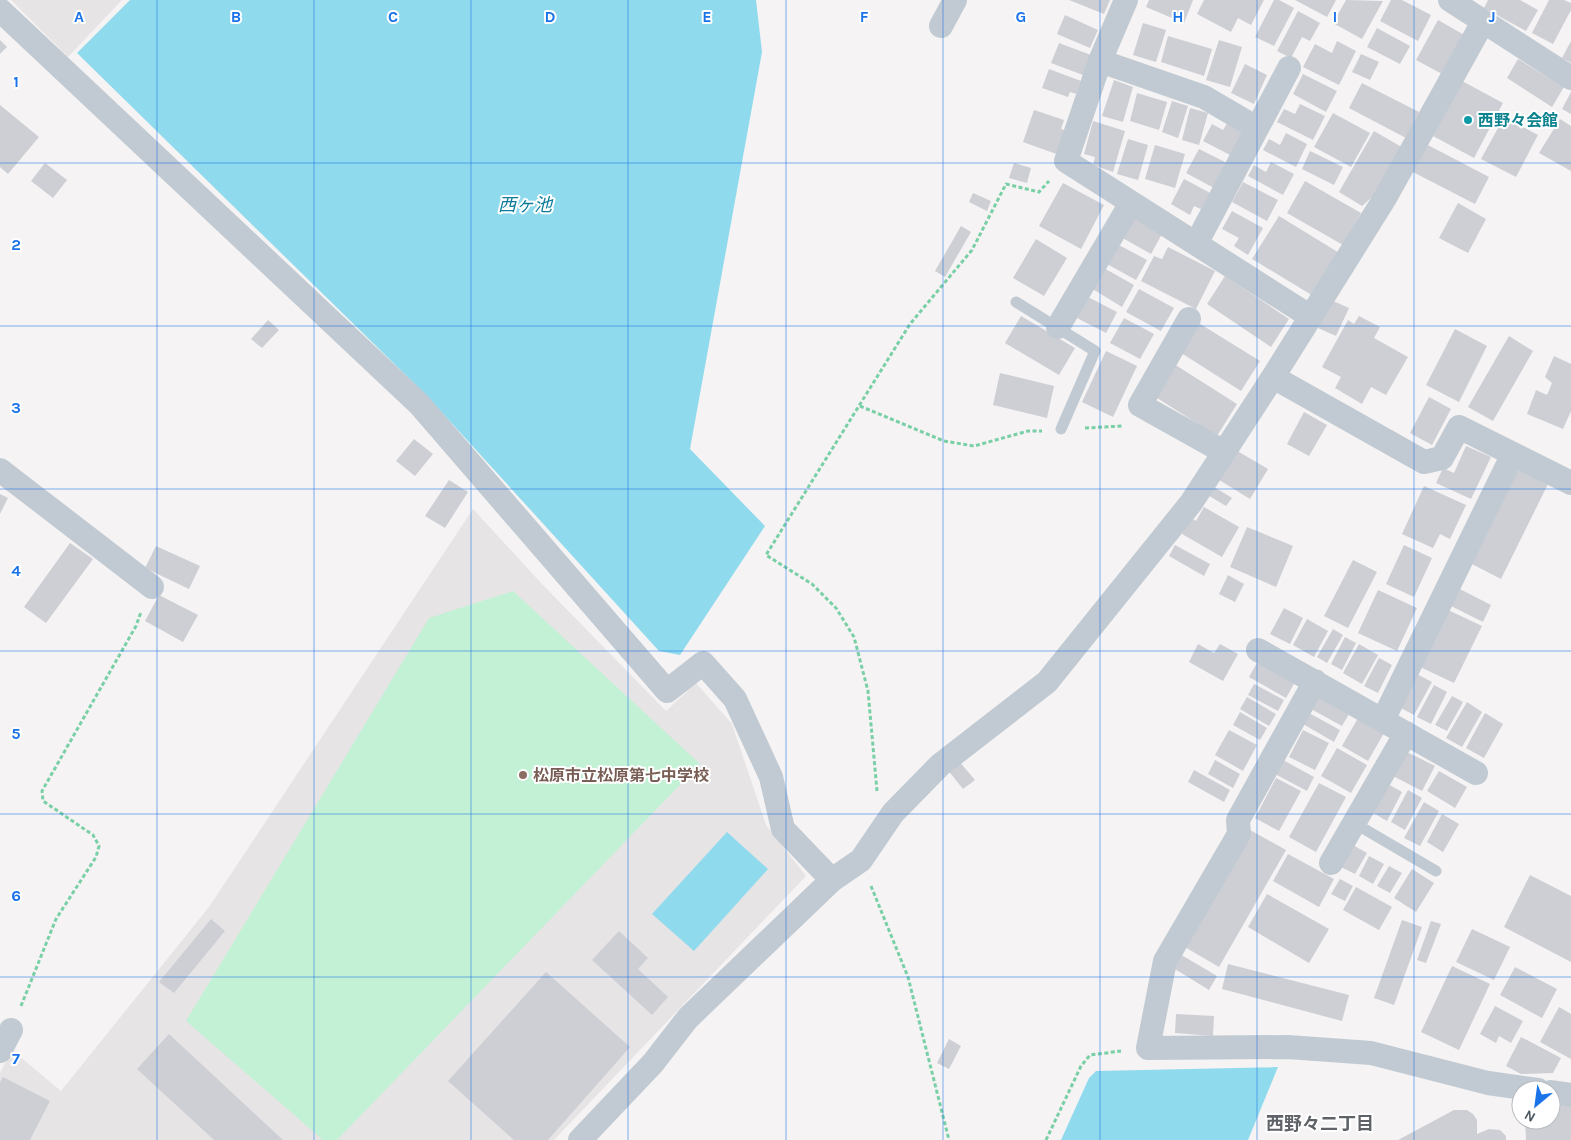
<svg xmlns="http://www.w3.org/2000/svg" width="1571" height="1140" viewBox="0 0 1571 1140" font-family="Karla,'Noto Sans JP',sans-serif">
<rect width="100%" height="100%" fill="#f5f3f3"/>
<!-- education -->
<path fill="#e6e4e5" d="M11 0H122L68 57Z
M473 509 541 583 666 711 696 683 732 724 766 825 806 876 554 1140H0V1073L12 1050 61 1091 209 907Z"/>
<!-- green -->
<path fill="#c3f1d5" d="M513 591 700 764 337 1140H323L186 1021 429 618Z"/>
<!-- water -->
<path fill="#90daee" d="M130 0H756L762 52 690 449 765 526 680 655 659 651 425 394 77 53Z
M727 832 768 869 694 951 652 914Z
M1278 1067 1248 1140H1061L1089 1078 1096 1071Z"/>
<!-- building -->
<path fill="#cdcfd5" d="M1069 0H1110L1104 14Z
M1149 0H1193L1184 23 1146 7Z
M1204 0H1264L1251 25 1238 18 1231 32 1197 14Z
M1274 0H1279L1294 8 1274 46 1255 37Z
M1295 0H1336L1327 17Z
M1346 0 1383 1 1362 39 1333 23Z
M1391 0H1402L1431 15 1418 41 1380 21Z
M1488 0H1520L1538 10 1526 31 1484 8Z
M1549 0H1564L1571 3V10L1553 44 1532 33Z
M1298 11 1320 23 1310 41 1302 37 1291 58 1277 51Z
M1065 15 1098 30 1090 48 1057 34Z
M1438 20 1466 36 1444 75 1416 60Z
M1143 23 1166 30 1156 62 1133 55Z
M1377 28 1410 46 1400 64 1367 47Z
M1168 36 1212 49 1204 76 1161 62Z
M0 40 7 47 0 54Z
M1219 40 1242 47 1230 87 1206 80Z
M1337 41 1356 51 1339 85 1303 67 1315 44 1332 53Z
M1571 41V63L1562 58Z
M1059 43 1091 55 1083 75 1051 63Z
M1361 54 1379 62 1370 80 1352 72Z
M1518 59 1564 87 1552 107 1507 78Z
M1245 64 1267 75 1254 104 1231 93Z
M1049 69 1081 81 1076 94 1070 92 1068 97 1042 88Z
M1303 74 1337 91 1326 112 1293 94Z
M1114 80 1133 87 1123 122 1102 116Z
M1462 81 1503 103 1474 158 1433 136Z
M1362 83 1419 112 1406 138 1349 108Z
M1571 92V114L1562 109Z
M1137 93 1167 102 1159 130 1130 121Z
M1172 101 1188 106 1178 138 1162 132Z
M1300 104 1325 116 1313 140 1277 122 1284 109 1295 114Z
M0 105 39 137 8 174 0 167Z
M1190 108 1208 113 1199 145 1182 140Z
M1034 110 1064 120 1061 129 1070 132 1062 156 1023 142Z
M1333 113 1370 133 1351 167 1314 147Z
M1504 117 1538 135 1516 177 1481 159Z
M1560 119 1571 126V171L1539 153Z
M1093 121 1125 131 1113 172 1093 165 1095 157 1084 154Z
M1228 122 1243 130 1230 155 1203 141 1212 124 1223 130Z
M1374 131 1405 149 1382 188 1362 206 1339 192Z
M1286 133 1307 144 1296 167 1263 150 1269 139 1280 145Z
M1128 139 1148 145 1138 180 1117 174Z
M1424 143 1489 177 1475 204 1409 170Z
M1155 145 1185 154 1175 188 1145 179Z
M1199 149 1227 163 1214 188 1186 173Z
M1310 151 1343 167 1334 185 1302 169Z
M1271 162 1294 174 1283 195 1248 176 1254 165 1266 172Z
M45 163 67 180 53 198 31 181Z
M1014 163 1031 168 1027 183 1009 178Z
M1184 179 1212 194 1203 210 1194 206 1190 215 1171 204Z
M1305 181 1361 213 1343 245 1287 213Z
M1243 182 1278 200 1267 221 1232 202Z
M1063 183 1104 205 1081 249 1039 226Z
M973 193 991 201 987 211 969 202Z
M1458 203 1486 219 1468 253 1439 238Z
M1232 211 1263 228 1248 255 1234 246 1239 238 1222 229Z
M1131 215 1163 232 1151 254 1119 236Z
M1279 216 1341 254 1315 297 1252 259Z
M961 226 971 232 945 277 935 271Z
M1036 239 1067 258 1044 296 1013 278Z
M1117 244 1147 260 1136 280 1107 264Z
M1168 247 1215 271 1196 309 1141 281 1154 256 1162 259Z
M1102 267 1134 285 1122 307 1091 288Z
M1225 276 1289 319 1271 347 1207 304Z
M1139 289 1174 308 1161 331 1126 312Z
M1088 297 1117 312 1106 333 1077 318Z
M1331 300 1349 308 1336 336 1318 328Z
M1021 316 1075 348 1059 375 1005 343Z
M1359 316 1380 327 1374 338 1408 357 1386 395 1371 387 1362 404 1335 388 1341 377 1322 367 1348 320 1354 324Z
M1124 318 1154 334 1140 359 1110 343Z
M268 320 279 330 262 348 251 339Z
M1197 322 1260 361 1241 391 1178 351Z
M1455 329 1487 346 1459 402 1426 385Z
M1509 336 1533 351 1493 421 1468 407Z
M1106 351 1137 366 1113 417 1082 402Z
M1554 356 1571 364V411L1563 429 1527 414 1536 390 1547 395 1552 383 1545 377Z
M1174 364 1237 404 1217 436 1154 396Z
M1000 373 1054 386 1047 418 993 405Z
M1429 397 1451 409 1432 445 1410 433Z
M1304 412 1327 425 1309 456 1287 444Z
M414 439 433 454 415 476 396 461Z
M1466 446 1491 457 1471 499 1436 483 1443 468 1454 473Z
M1234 449 1268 469 1250 499 1216 478Z
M1515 467 1548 484 1501 579 1468 562Z
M449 480 468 492 445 528 425 516Z
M1211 485 1232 498 1226 506 1206 494Z
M1424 486 1466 505 1450 539 1440 534 1433 548 1402 534Z
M0 494 8 498 0 514Z
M1204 507 1239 527 1222 557 1182 534 1191 518 1196 521Z
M1247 527 1293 546 1276 587 1230 567Z
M70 543 93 559 46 623 24 607Z
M1175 545 1210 564 1204 576 1169 556Z
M1404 545 1432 558 1414 597 1386 584Z
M156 546 200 566 189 589 145 568Z
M1353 560 1377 572 1348 628 1324 616Z
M1228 575 1244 584 1235 602 1219 594Z
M1456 587 1491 605 1483 622 1447 604Z
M1378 590 1417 608 1397 651 1358 633Z
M159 595 198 615 183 642 145 621Z
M1284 608 1303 618 1290 644 1270 634Z
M1446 609 1482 626 1454 683 1418 666Z
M1307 619 1328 631 1314 657 1293 645Z
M1333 629 1343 635 1327 663 1317 657Z
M1345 637 1356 643 1342 670 1331 664Z
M1198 644 1214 653 1220 644 1238 654 1223 681 1189 662Z
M1359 644 1378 655 1362 684 1343 673Z
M1379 658 1392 665 1378 693 1364 686Z
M1258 661 1295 682 1286 698 1249 677Z
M1415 673 1432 682 1414 715 1397 706Z
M1254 684 1284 700 1278 711 1248 695Z
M1434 685 1447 692 1431 724 1417 717Z
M1318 696 1349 714 1342 726 1311 709Z
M1452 696 1463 702 1447 731 1435 725Z
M1247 697 1276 714 1269 726 1240 709Z
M1467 702 1482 712 1462 747 1446 738Z
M1240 712 1267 728 1260 740 1233 725Z
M1309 713 1340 730 1334 742 1303 724Z
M1485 713 1503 724 1484 758 1466 748Z
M1358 718 1384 733 1368 761 1342 746Z
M1229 730 1257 745 1243 771 1215 755Z
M1303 730 1329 743 1315 770 1289 757Z
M1337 748 1367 765 1351 793 1321 776Z
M1405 751 1435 766 1422 791 1393 776Z
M958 760 975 780 963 789 947 769Z
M1215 760 1240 774 1233 788 1208 774Z
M1283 760 1314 777 1307 791 1275 774Z
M1194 770 1230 790 1224 802 1188 782Z
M1439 771 1467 787 1455 808 1427 791Z
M1276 778 1301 791 1279 831 1255 818Z
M1319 783 1346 797 1316 852 1289 837Z
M1386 783 1402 792 1387 821 1370 811Z
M1408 790 1422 798 1405 830 1391 822Z
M1424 802 1439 811 1420 846 1404 838Z
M1442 814 1459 824 1443 852 1427 842Z
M1250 830 1286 850 1219 967 1183 946Z
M1353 845 1367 853 1355 874 1341 867Z
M1288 854 1334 879 1319 907 1273 881Z
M1369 856 1384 864 1373 884 1359 876Z
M1389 866 1402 873 1390 893 1377 886Z
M1412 869 1434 883 1416 912 1394 898Z
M1530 875 1571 896V962L1504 927Z
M1340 879 1353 886 1345 901 1331 894Z
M1356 887 1392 907 1379 930 1343 910Z
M1267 894 1329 929 1309 963 1248 927Z
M211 919 225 931 174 993 159 982Z
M1402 920 1422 927 1394 1005 1374 998Z
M1431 921 1441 924 1426 963 1417 960Z
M1472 929 1510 947 1494 980 1456 962Z
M619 931 648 958 638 969 668 997 652 1015 592 960Z
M1178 953 1217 976 1209 990 1170 966Z
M1228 964 1349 995 1342 1021 1222 989Z
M1452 966 1490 984 1459 1050 1421 1032Z
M1515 967 1557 989 1542 1018 1500 995Z
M546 972 630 1047 548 1140H514L448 1081Z
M1495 1006 1523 1021 1511 1043 1499 1036 1496 1043 1480 1034Z
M1559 1007 1571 1014V1059L1540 1042Z
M1176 1014 1214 1016 1213 1036 1175 1033Z
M169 1034 283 1140H214L137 1069Z
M1521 1037 1561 1058 1553 1073 1521 1074 1506 1066Z
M949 1039 961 1046 949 1069 937 1063Z
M3 1077 50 1101 30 1140H0V1082Z
M1571 1105V1140H1526L1525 1120H1551V1106Z
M1454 1110H1467L1473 1114 1477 1120V1134L1489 1129 1500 1130 1506 1136V1140H1398Z"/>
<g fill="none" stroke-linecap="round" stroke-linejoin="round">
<!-- path -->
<path stroke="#7ad0a6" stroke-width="3" stroke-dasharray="4 2.5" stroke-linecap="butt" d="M860 406 944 441 974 446 1028 431H1042
M1085 428 1122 426
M877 791 868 691 854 637 836 608 812 584 766 555 910 324 972 250 1006 184 1039 192 1049 181
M871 886 908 977 949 1140
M21 1006 56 919 96 857 99 846 93 835 43 801 42 791 136 626 141 612
M1046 1140 1081 1066 1090 1055 1121 1051"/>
<!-- lane -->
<path stroke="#c1cad2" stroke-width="11" d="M1016 302 1095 351 1061 429
M1354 823 1436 871"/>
<!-- street -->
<path stroke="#c1cad2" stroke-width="24" d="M1126 0 1100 61 1066 161 1311 317
M1450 0 1571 78
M0 10 419 404 667 691 703 663 735 699 771 777 783 829 832 880
M941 26 955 0
M1100 61 1204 97 1257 128
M1196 244 1289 68
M1189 319 1140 405 1224 452
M1058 327 1131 203
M1273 377 1424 462 1442 458 1459 427 1571 483
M0 470 152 587
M1258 650 1476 773
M1315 681 1238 820 1239 834 1165 961 1148 1048 1288 1047 1371 1053 1488 1083 1538 1090
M1383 720 1513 454
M1331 863 1406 733
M0 1051 11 1030
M1551 1092 1571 1095
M580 1140 653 1063 688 1018 832 880 861 860 893 813 940 765 1047 682 1191 503 1273 377 1385 198 1483 22"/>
</g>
<!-- grid -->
<path fill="none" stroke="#1a73e8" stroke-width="1" stroke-opacity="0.55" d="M157 0V1140M314 0V1140M471 0V1140M628 0V1140M786 0V1140M943 0V1140M1100 0V1140M1257 0V1140M1414 0V1140M0 163H1571M0 326H1571M0 489H1571M0 651H1571M0 814H1571M0 977H1571"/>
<!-- markers -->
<circle fill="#0f9aa8" stroke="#fff" stroke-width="2" cx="1468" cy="120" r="5"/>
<circle fill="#8d6e63" stroke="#fff" stroke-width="2" cx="523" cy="775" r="5"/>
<g text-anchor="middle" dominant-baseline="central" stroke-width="4" stroke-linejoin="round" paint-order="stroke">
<!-- culture labels -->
<g font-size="16" font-weight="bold" fill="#0d838f" stroke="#fff" text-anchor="start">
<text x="1478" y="120">西野々会館</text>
</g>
<!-- education labels -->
<g font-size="16" font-weight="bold" fill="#785e54" stroke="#fff" text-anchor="start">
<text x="533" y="775">松原市立松原第七中学校</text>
</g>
<!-- water labels -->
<g font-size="18" font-style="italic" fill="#0c7c9b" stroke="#fff">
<text x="525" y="205">西ヶ池</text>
</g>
<!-- neighbourhood labels -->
<g font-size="18" font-weight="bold" fill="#5f6368" stroke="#fff">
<text x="1320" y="1124">西野々二丁目</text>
</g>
</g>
<g font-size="16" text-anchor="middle" font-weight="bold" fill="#1a73e8" stroke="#fff" stroke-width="4" stroke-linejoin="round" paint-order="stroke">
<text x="79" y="22">A</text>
<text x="236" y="22">B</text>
<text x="393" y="22">C</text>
<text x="550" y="22">D</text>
<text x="707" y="22">E</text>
<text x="864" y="22">F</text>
<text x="1021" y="22">G</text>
<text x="1178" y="22">H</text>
<text x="1335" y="22">I</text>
<text x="1492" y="22">J</text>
<text x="16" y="87">1</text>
<text x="16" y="250">2</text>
<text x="16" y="413">3</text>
<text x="16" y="576">4</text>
<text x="16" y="739">5</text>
<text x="16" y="901">6</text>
<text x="16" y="1064">7</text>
</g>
<!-- north arrow -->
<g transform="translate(1536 1105) rotate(209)"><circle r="24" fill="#ffffff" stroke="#b7bbc0"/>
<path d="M0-4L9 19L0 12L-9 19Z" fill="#1a73e8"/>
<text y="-8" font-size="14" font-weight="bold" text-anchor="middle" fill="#4a5661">N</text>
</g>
</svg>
